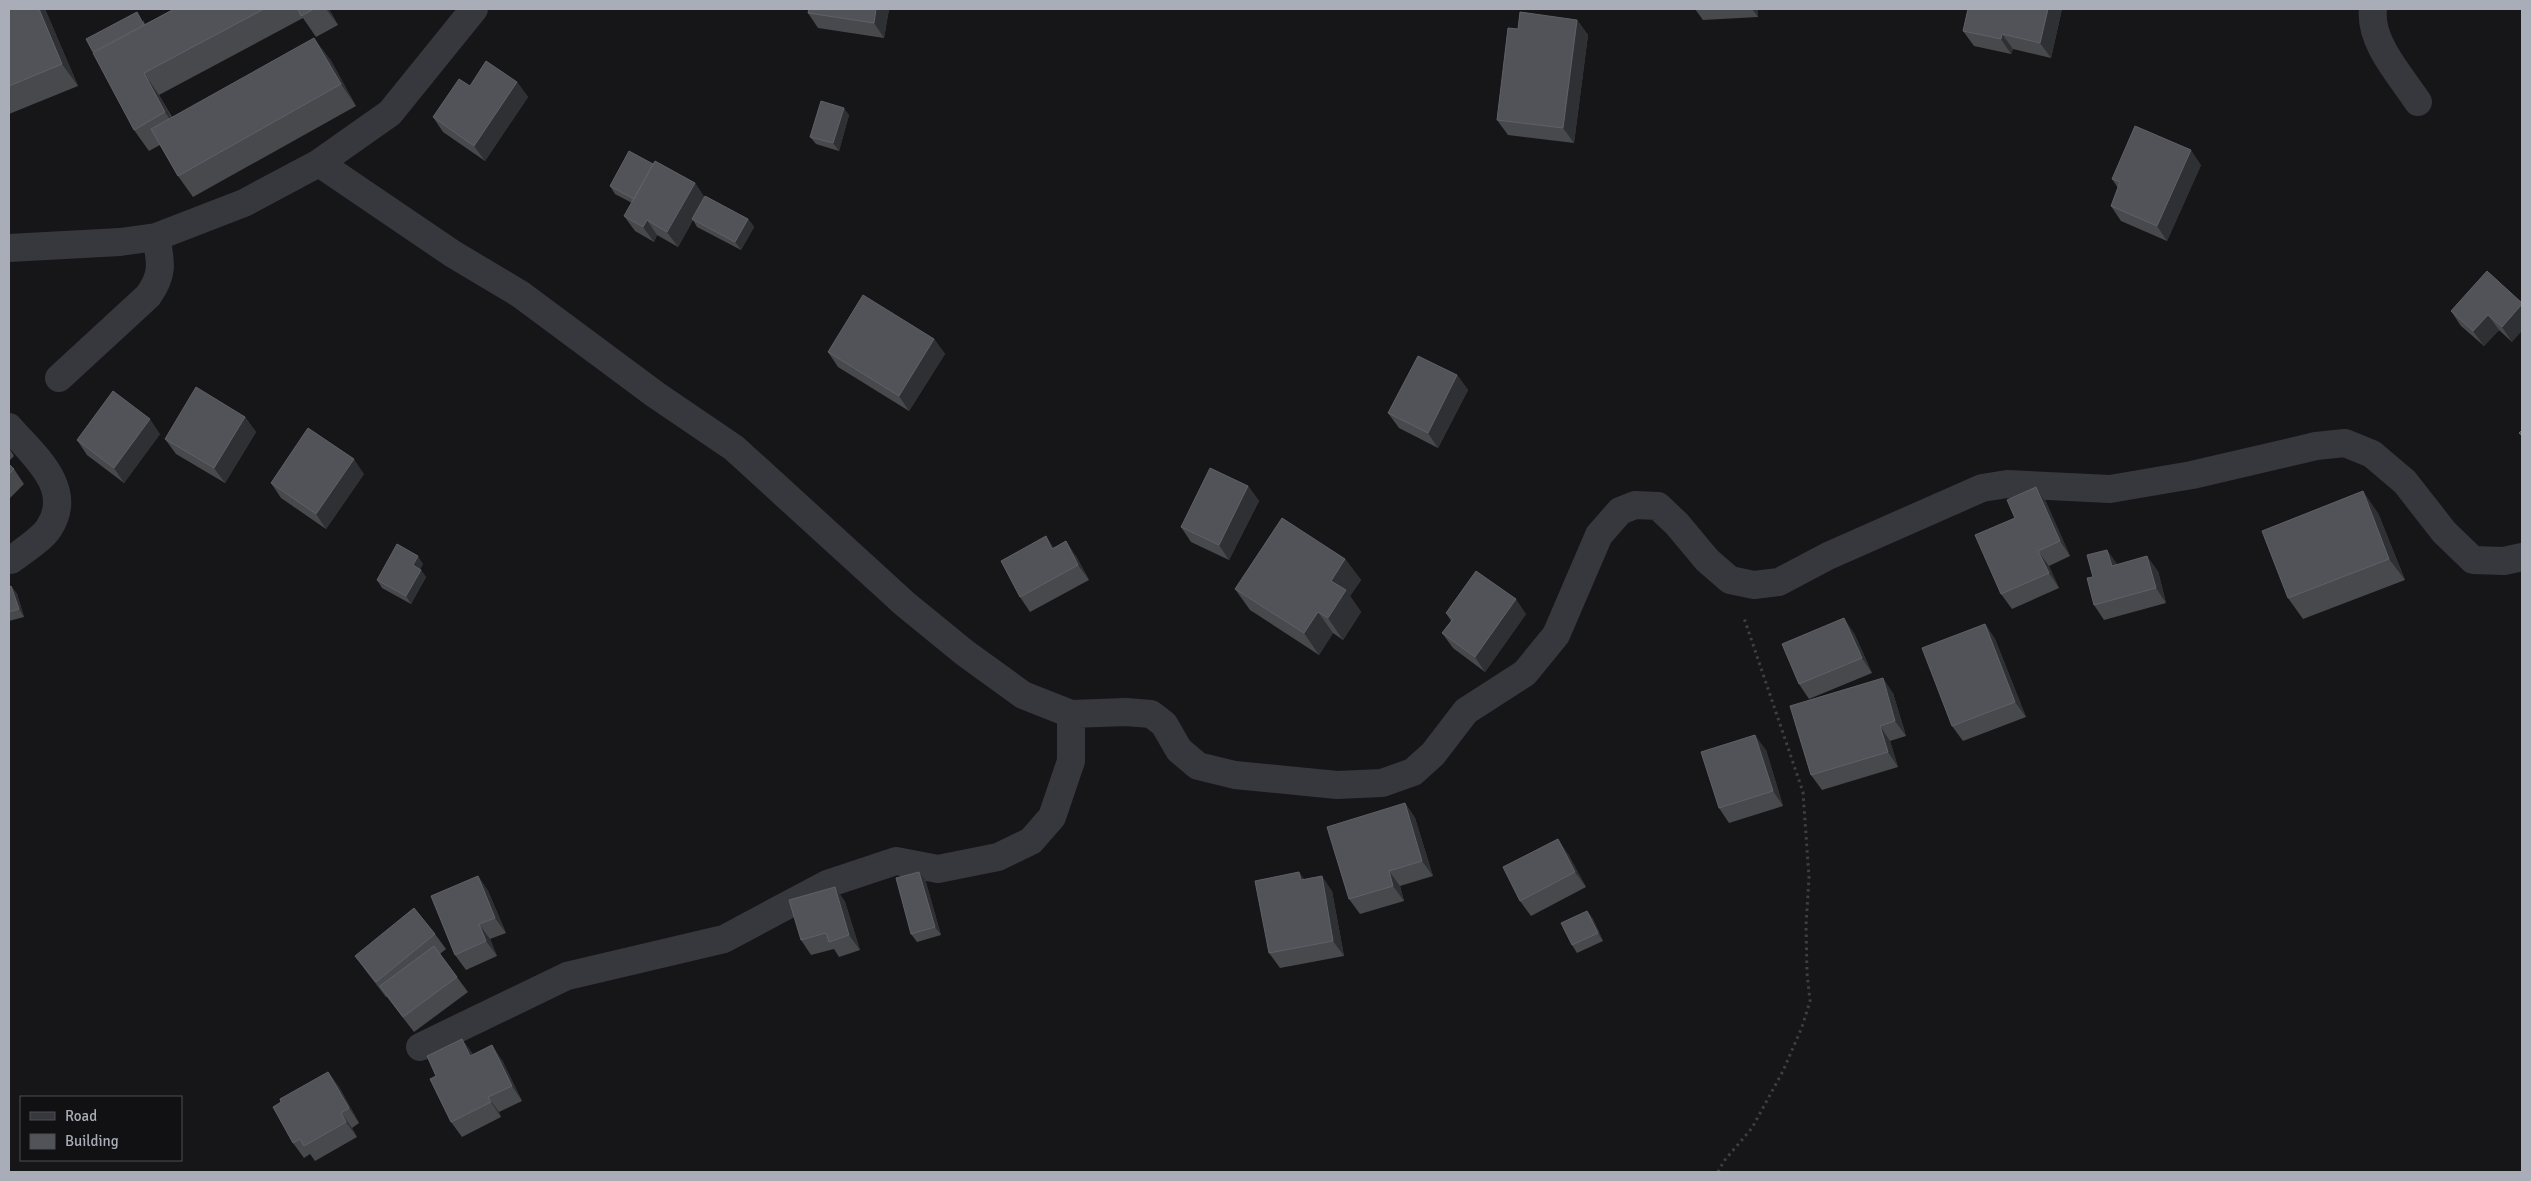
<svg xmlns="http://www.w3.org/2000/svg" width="2531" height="1181" viewBox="0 0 2531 1181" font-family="Signika,sans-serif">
<rect width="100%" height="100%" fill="#161618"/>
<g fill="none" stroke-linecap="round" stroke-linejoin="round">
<!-- path -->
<path stroke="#3d3f44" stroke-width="3" stroke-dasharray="2.5 4" stroke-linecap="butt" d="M1718 1172 1724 1161 1752 1128 1783 1071 1802 1027 1810 1001 1807 973 1806 925 1809 878 1803 792 1744 618"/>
<!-- street -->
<path stroke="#37383d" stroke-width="28" d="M2373 9C2369 42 2401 76 2418 102
M319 163 453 254 520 294 656 395 734 448 905 604 965 653 1023 695 1071 714 1126 712 1151 714 1164 724 1179 750 1198 766 1235 775 1337 785 1382 783 1413 772 1433 754 1466 711 1525 673 1556 635 1599 535 1620 511 1635 505 1658 506 1677 524 1707 560 1730 580 1754 585 1779 582 1828 556 1982 488 2007 484 2110 489 2192 475 2316 446 2345 443 2372 454 2405 482 2444 532 2473 560 2504 561 2522 557
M9 248 120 242 156 237 244 203 319 163 390 113 474 9
M59 378 148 296C164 274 161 262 156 237
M9 427C33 455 75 488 49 528 41 540 23 551 11 560
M420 1047 567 976 724 939 827 884 896 861 938 869 998 857 1031 841 1052 817 1071 761V714"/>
</g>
<!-- wall -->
<path fill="#47494d" d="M9 9H45L78 86 9 114Z
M174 9H329L338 25 316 37 303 18 159 95 172 117 330 59 356 106 193 197 178 176 160 145 149 151 134 130 143 20 145 24Z
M809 9H889L884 38 818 28 808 13Z
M1695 9H1758V17L1703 20Z
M2062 9 2051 58 2013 49 2011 54 1974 46 1963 31Z
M1577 20 1588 35 1574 143 1508 135 1497 120 1518 29Z
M517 82 528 97 485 161 443 132 433 117 470 86Z
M849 115 839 151 816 144 810 137Z
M653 164 695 183 704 197 748 219 754 227 741 250 697 227 693 220 678 247 657 235 654 242 635 231 624 216 632 203 615 194 610 186Z
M2201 165 2167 241 2121 221 2111 206 2118 188 2112 179Z
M2522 303 2512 342 2499 330 2484 346 2461 326 2451 311Z
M934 339 945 354 909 411 838 367 828 352Z
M1457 375 1468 390 1438 448 1399 428 1388 413Z
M245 417 256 432 225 483 176 454 165 439Z
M160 434 124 483 87 455 77 440Z
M9 448 14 456 9 461Z
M9 464 14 469 24 484 9 499Z
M364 474 326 529 281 498 271 483Z
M1248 486 1259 501 1229 560 1191 542 1181 527Z
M2036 487 2046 502 2070 556 2049 566 2059 588 2012 609 2001 594 2015 518Z
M2378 513 2405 580 2303 619 2288 598Z
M1054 548 1076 556 1089 580 1030 612 1020 597Z
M1345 559 1361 580 1350 596 1361 612 1343 640 1333 633 1319 655 1250 610 1235 589Z
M423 564 420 569 426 577 411 604 382 588 377 580Z
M2117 564 2158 571 2166 603 2104 620 2094 605 2093 577Z
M11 586 17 594 24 617 9 621V587Z
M1446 613 1526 614 1485 672 1453 648 1442 633 1451 621Z
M1985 624 1995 639 2026 717 1963 741 1952 726Z
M1854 633 1872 673 1809 699 1799 684Z
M1893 693 1906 736 1890 741 1898 767 1822 790 1811 775Z
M1766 750 1783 806 1729 823 1719 808Z
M1405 803 1415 818 1433 876 1400 886 1404 901 1360 914 1349 899Z
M1568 854 1586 887 1531 916 1520 901Z
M919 872 925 879 941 935 917 942 911 934Z
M478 876 488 891 506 933 490 939 497 956 466 970 455 955Z
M1304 879 1332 891 1344 956 1280 968 1269 953Z
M835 887 845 902 860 950 839 957 834 949 811 955 801 940Z
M1587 911 1593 919 1603 941 1577 953 1572 945Z
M435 934 446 949 440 954 468 992 414 1032 387 997H386L366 971 355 956Z
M473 1055 502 1060 522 1101 499 1112 501 1117 462 1137 451 1122Z
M328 1072 339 1087 359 1123 352 1128 357 1137 315 1161 310 1154 304 1158 293 1143Z"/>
<!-- shaded-wall -->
<path fill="#2f3033" d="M39 9H45L78 86 62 64Z
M326 9H329L338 25Z
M876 9H889L884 38 874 23Z
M1752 9H1758V17Z
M2048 9H2062L2051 58 2040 43Z
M1577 20 1588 35 1574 143 1563 128Z
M2002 34 2013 49 2011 54 2001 39Z
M314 38 330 59 356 106 341 84Z
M144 73 159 95 180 134 165 112Z
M517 82 528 97 485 161 474 146Z
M844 108 849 115 839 151 833 143Z
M2191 150 2201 165 2167 241 2157 226Z
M695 183 705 198 692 219 693 220 678 247 667 232Z
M748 219 754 227 741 250 735 242Z
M647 220 657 235 654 242 643 227Z
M2522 304V331L2512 342 2502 327Z
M2488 315 2499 330 2484 346 2473 331Z
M934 339 945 354 909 411 899 396Z
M1457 375 1468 390 1438 448 1428 433Z
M245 417 256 432 225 483 214 468Z
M150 419 160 434 124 483 114 468Z
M354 459 364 474 326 529 316 514Z
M1248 486 1259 501 1229 560 1219 545Z
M2036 487 2046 502 2070 556 2060 541Z
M2363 491 2378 513 2405 580 2389 559Z
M1046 536 1056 551 1052 549Z
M1066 541 1076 556 1089 580 1078 565Z
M2107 550 2118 565 2112 566Z
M2038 551 2049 566 2059 588 2049 573Z
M418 556 423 564 418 573 413 565Z
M2147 556 2158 571 2166 603 2156 588Z
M1345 559 1361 580 1350 596 1361 612 1343 640 1328 618 1331 581Z
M421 570 426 577 411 604 406 596Z
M11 586 17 594 24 617 19 609Z
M1516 599 1526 614 1485 672 1475 657Z
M1318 612 1333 633 1319 655 1304 633Z
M1844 618 1854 633 1872 673 1862 658Z
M1985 624 1995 639 2026 717 2015 702Z
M1883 678 1893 693 1906 736 1895 721Z
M1880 726 1890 741 1898 767 1888 752Z
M1755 735 1766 750 1783 806 1773 791Z
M1405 803 1415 818 1433 876 1422 861Z
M1558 839 1568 854 1586 887 1575 872Z
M1389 871 1400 886 1404 901 1393 886Z
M919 872 925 879 941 935 935 927Z
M1299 872 1310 887 1301 880Z
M478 876 488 891 506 933 495 918Z
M1322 876 1332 891 1344 956 1333 941Z
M835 887 845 902 860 950 849 935Z
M1587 911 1593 919 1603 941 1598 933Z
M479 924 490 939 497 956 486 941Z
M462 1039 473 1054 470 1056Z
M492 1045 502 1060 522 1101 512 1086Z
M328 1072 339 1087 359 1123 349 1108Z
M488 1097 499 1112 501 1117 491 1102Z
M341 1113 352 1128 357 1137 346 1122Z"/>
<!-- building -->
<path fill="#525359" stroke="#5f6168" d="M9 9H39L62 64 9 86Z
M174 9H264L144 73 165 112 134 130 93 53Z
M298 9H314L301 16Z
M809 9H876L874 23 808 13Z
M1968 9H2048L2040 43 2002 34 2001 39 1963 31Z
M137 12 144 25 93 52 86 39Z
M1520 12 1577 20 1563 128 1497 120 1508 28 1518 29Z
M314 38 341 84 178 176 151 129Z
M486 61 517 82 474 146 433 117 459 79 470 86Z
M821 101 844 108 833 143 810 137Z
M2135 126 2191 150 2157 226 2111 206 2120 182 2112 179Z
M629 151 653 164 634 199 610 186Z
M655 161 695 183 667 232 647 220 643 227 624 216Z
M705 196 748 219 735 242 692 219Z
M2487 271 2522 303V304L2502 327 2488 315 2473 331 2451 311Z
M863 295 934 339 899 396 828 352Z
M1418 356 1457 375 1428 433 1388 413Z
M196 387 245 417 214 468 165 439Z
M113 391 150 419 114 468 77 440Z
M308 428 354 459 316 514 271 483Z
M2522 430V436L2519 433Z
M9 464 14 469 9 474Z
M1210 468 1248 486 1219 545 1181 527Z
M2036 487 2060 541 2038 551 2049 573 2001 594 1975 535 2015 518 2007 500Z
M2363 491 2389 559 2288 598 2262 531Z
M1282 518 1345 559 1331 581 1346 590 1328 618 1318 612 1304 633 1235 589Z
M1046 536 1052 549 1066 541 1078 565 1020 597 1001 561Z
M397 544 418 556 413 565 421 570 406 596 377 580Z
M2107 550 2112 566 2147 556 2156 588 2094 605 2087 578 2093 577 2087 555Z
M1476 571 1516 599 1475 657 1442 633 1453 619 1446 613Z
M11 586 19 609 9 612V587Z
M1844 618 1862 658 1799 684 1782 644Z
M1985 624 2015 702 1952 726 1922 648Z
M1883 678 1895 721 1880 726 1888 752 1811 775 1790 706Z
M1755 735 1773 791 1719 808 1701 752Z
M1405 803 1422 861 1389 871 1393 886 1349 899 1327 827Z
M1558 839 1575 872 1520 901 1503 867Z
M919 872 935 927 911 934 896 878Z
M1299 872 1301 880 1322 876 1333 941 1269 953 1255 881Z
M478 876 495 918 479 924 486 941 455 955 431 896Z
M835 887 849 935 829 942 826 933 801 940 789 900Z
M414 908 435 934 376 982 355 956Z
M1587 911 1598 933 1572 945 1561 923Z
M434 946 457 977 403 1017 380 986Z
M462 1039 470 1056 492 1045 512 1086 488 1097 491 1102 451 1122 430 1079 436 1076 427 1056Z
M328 1072 349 1108 341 1113 346 1122 304 1146 300 1139 293 1143 273 1107 281 1102 280 1099Z"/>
<!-- border -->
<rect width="2531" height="1181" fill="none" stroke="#a8adb8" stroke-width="20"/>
<!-- legend -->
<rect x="20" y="1096" width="162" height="65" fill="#111113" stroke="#4d4f55"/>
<rect x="30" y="1112" width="25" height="8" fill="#37383d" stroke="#4d4f55"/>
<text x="65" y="1121" font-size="15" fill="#a8adb8">Road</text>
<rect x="30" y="1134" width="25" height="15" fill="#525359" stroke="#4d4f55"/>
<text x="65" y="1146" font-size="15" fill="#a8adb8">Building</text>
</svg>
